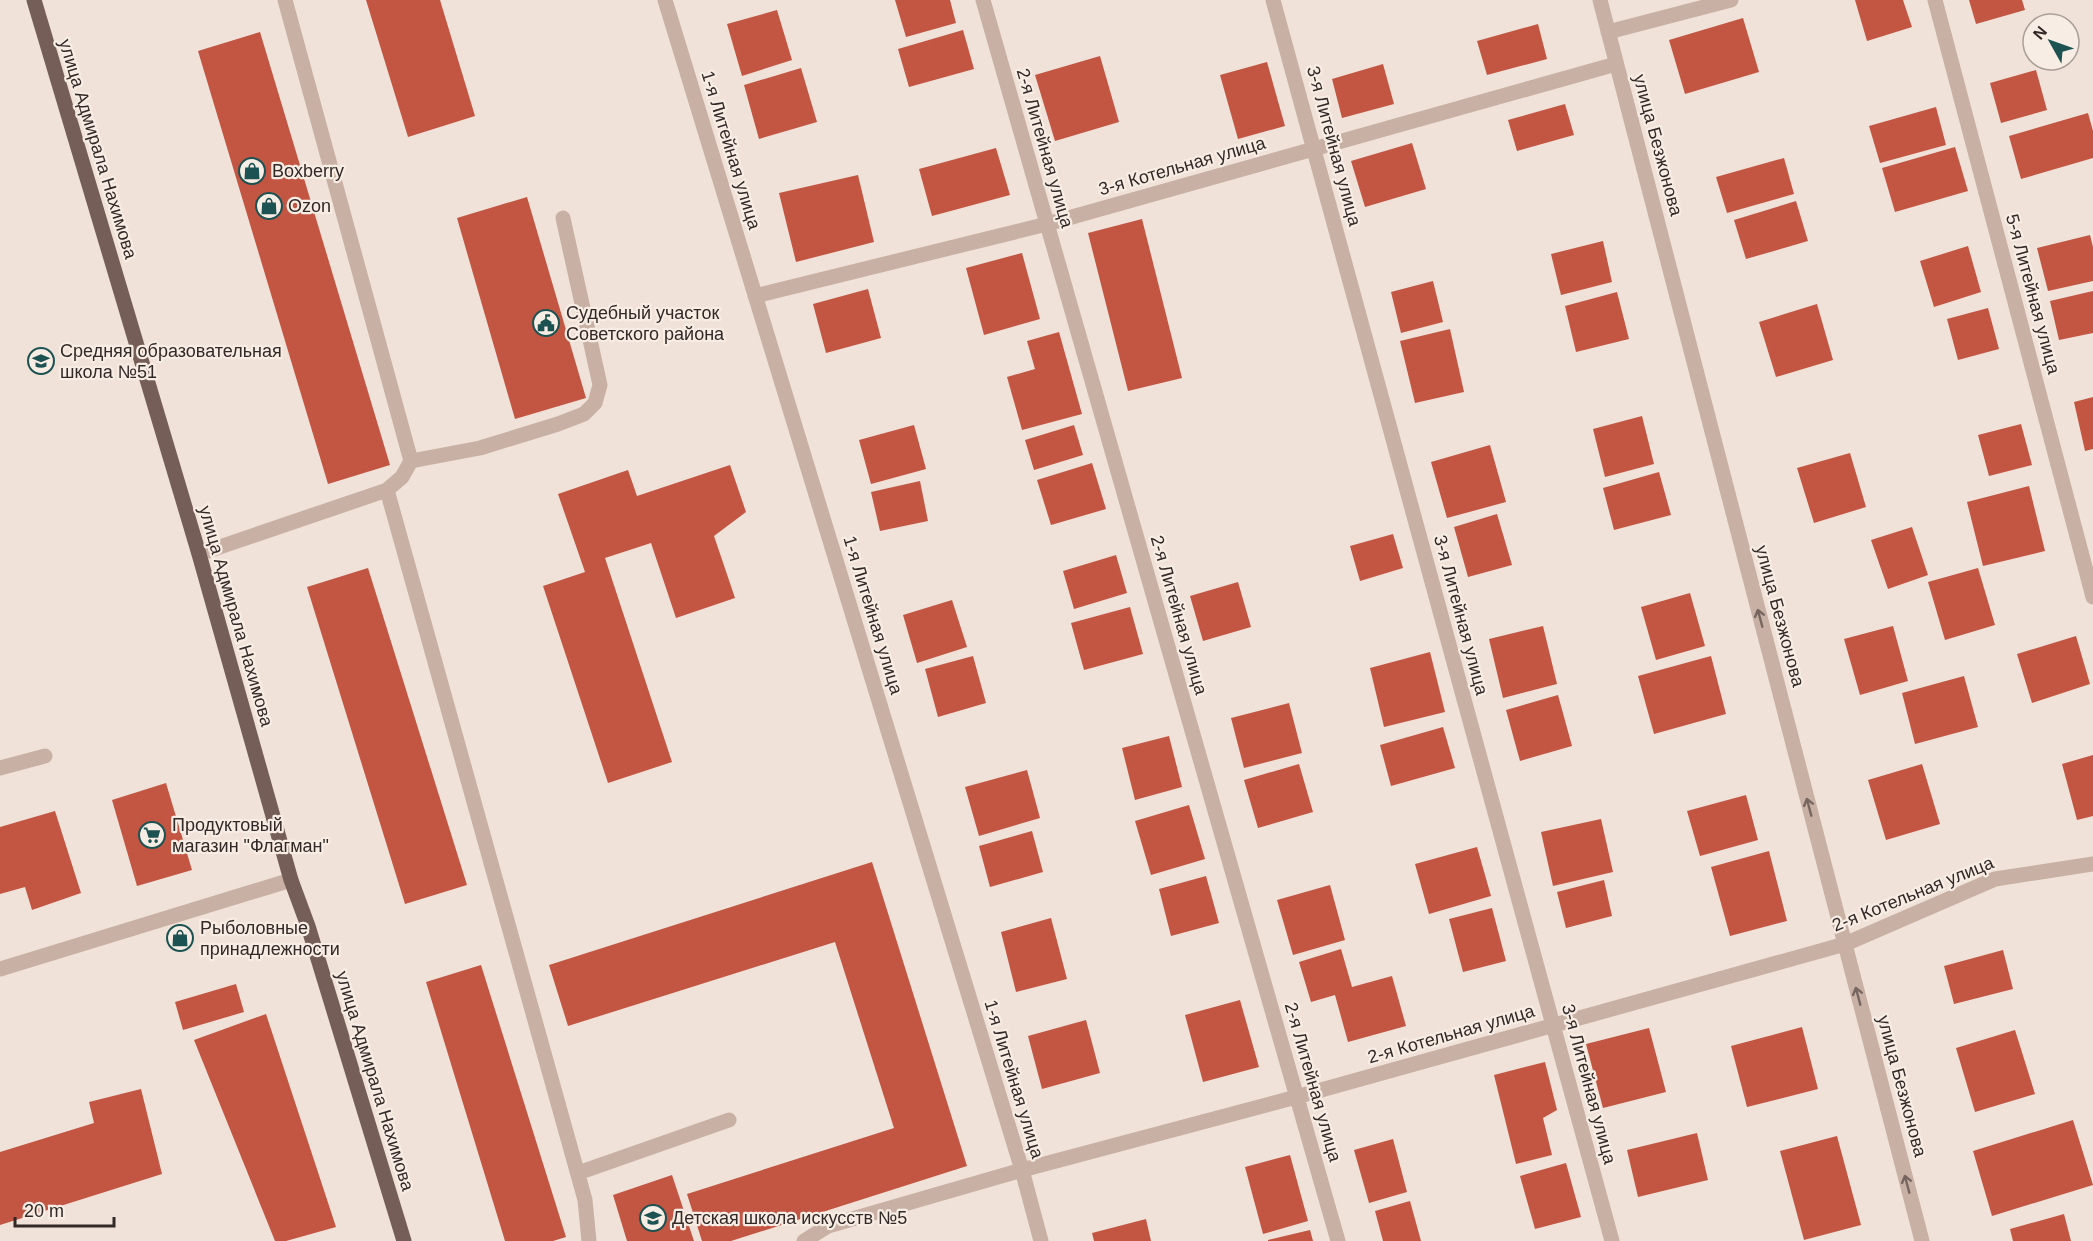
<svg xmlns="http://www.w3.org/2000/svg" width="2093" height="1241" viewBox="0 0 2093 1241" font-family="Helvetica,sans-serif">
<rect width="100%" height="100%" fill="#f0e2d8"/>
<!-- building -->
<path fill="#c35543" d="M366 0H440L475 116 408 137Z
M895 0H950L956 23 906 37Z
M1855 0H1903L1912 27 1867 41Z
M1969 0H2022L2025 10 1976 24Z
M777 10 792 60 742 76 727 24Z
M1743 18 1759 72 1685 94 1669 40Z
M1538 24 1547 59 1487 75 1477 41Z
M963 30 974 69 909 87 898 49Z
M260 32 390 465 328 484 198 51Z
M1100 56 1119 122 1055 141 1035 75Z
M1267 62 1285 126 1238 139 1220 75Z
M1383 64 1394 104 1342 118 1332 79Z
M801 68 817 122 759 139 744 85Z
M2036 70 2047 110 2001 123 1990 83Z
M1565 104 1574 135 1517 151 1508 120Z
M1936 107 1946 145 1880 163 1869 126Z
M2088 113 2093 131V158L2021 179 2009 136Z
M1412 143 1426 189 1365 207 1351 161Z
M1955 147 1968 191 1895 212 1882 168Z
M996 148 1010 195 932 216 919 169Z
M1784 158 1794 194 1727 213 1716 177Z
M858 175 874 242 796 262 779 193Z
M527 197 586 398 515 419 457 218Z
M1796 201 1808 241 1746 259 1734 220Z
M1142 219 1182 378 1128 391 1088 233Z
M2090 235 2093 247V281L2048 291 2037 248Z
M1603 241 1612 282 1561 295 1551 254Z
M1968 246 1981 292 1934 307 1920 261Z
M1022 253 1040 319 984 335 966 268Z
M1433 281 1443 322 1401 333 1391 292Z
M868 289 881 338 826 353 813 304Z
M2093 291V333L2059 340 2050 301Z
M1617 292 1629 339 1576 352 1565 306Z
M1817 304 1833 360 1776 377 1759 322Z
M1988 308 1999 349 1958 360 1947 319Z
M1450 329 1464 392 1415 403 1400 341Z
M1059 332 1082 414 1022 430 1007 377 1035 369 1027 341Z
M2093 397V449L2085 451 2074 402Z
M1642 416 1654 464 1605 477 1593 429Z
M2021 424 2032 465 1989 476 1978 435Z
M914 425 926 469 871 484 859 440Z
M1074 425 1083 455 1034 470 1025 440Z
M1490 445 1506 502 1447 518 1431 462Z
M1850 453 1866 507 1814 523 1797 468Z
M1092 463 1106 509 1051 525 1037 480Z
M730 465 746 512 714 536 735 598 676 618 651 543 605 558 672 762 608 783 543 586 585 572 558 494 628 470 637 496Z
M1659 472 1671 515 1614 530 1603 488Z
M920 481 928 521 880 531 871 492Z
M2029 486 2045 551 1983 566 1967 502Z
M1497 514 1512 565 1468 577 1454 527Z
M1912 527 1928 575 1888 589 1871 540Z
M1393 534 1403 568 1360 581 1350 546Z
M1116 555 1127 593 1074 609 1063 571Z
M368 568 467 885 405 904 307 587Z
M1978 568 1995 625 1945 640 1928 582Z
M1238 582 1251 627 1203 641 1190 596Z
M1690 593 1705 646 1656 660 1641 607Z
M952 600 967 647 917 663 903 615Z
M1130 607 1143 654 1084 670 1071 623Z
M1543 626 1557 684 1503 698 1489 639Z
M1893 626 1908 681 1860 695 1844 639Z
M2076 636 2090 684 2032 703 2017 654Z
M1430 652 1445 712 1384 727 1370 668Z
M973 656 986 703 938 717 925 669Z
M1711 656 1726 714 1654 734 1638 676Z
M1964 676 1978 727 1915 744 1902 693Z
M1558 695 1572 746 1520 761 1506 710Z
M1289 703 1302 753 1244 768 1231 718Z
M1443 727 1455 768 1391 786 1380 745Z
M1169 736 1182 787 1135 800 1122 748Z
M2093 755V816L2077 820 2062 764Z
M1299 764 1313 812 1258 828 1244 780Z
M1922 764 1940 824 1886 840 1868 780Z
M1027 770 1040 818 979 836 965 787Z
M166 783 192 870 137 886 112 800Z
M1746 795 1758 840 1700 856 1687 811Z
M1189 805 1205 859 1151 875 1135 821Z
M55 811 81 893 32 910 25 887 0 894V827Z
M1601 819 1613 872 1553 886 1541 832Z
M1032 831 1043 872 990 887 979 846Z
M1477 847 1491 896 1429 914 1415 864Z
M1769 851 1787 921 1730 936 1711 867Z
M872 862 967 1166 731 1241H702L687 1194 894 1128 835 942 568 1026 549 965Z
M1206 876 1219 923 1171 936 1159 889Z
M1604 880 1612 916 1566 928 1557 892Z
M1330 885 1345 940 1293 955 1277 900Z
M1492 908 1506 961 1463 972 1449 919Z
M1051 918 1067 979 1016 992 1001 932Z
M1341 949 1352 987 1392 976 1406 1026 1348 1042 1335 995 1311 1002 1299 962Z
M2003 950 2013 989 1954 1004 1944 966Z
M481 965 566 1237 553 1241H505L426 982Z
M236 984 244 1012 183 1030 175 1002Z
M1240 1000 1259 1067 1203 1082 1185 1015Z
M266 1014 336 1227 286 1241H275L194 1040Z
M1086 1020 1100 1073 1042 1089 1028 1036Z
M1802 1027 1818 1089 1747 1107 1731 1046Z
M1649 1028 1666 1092 1603 1108 1586 1044Z
M2015 1030 2035 1094 1975 1112 1956 1048Z
M1545 1062 1557 1110 1543 1118 1552 1155 1516 1164 1494 1075Z
M141 1089 162 1174 0 1225V1152L94 1123 89 1102Z
M2073 1120 2093 1185 1992 1216 1973 1151Z
M1697 1133 1708 1180 1638 1197 1627 1150Z
M1837 1136 1861 1225 1804 1240 1780 1151Z
M1393 1139 1407 1192 1369 1203 1354 1150Z
M1290 1155 1308 1221 1263 1234 1245 1167Z
M1566 1163 1581 1217 1535 1229 1520 1176Z
M672 1175 694 1241H627L613 1195Z
M1410 1201 1421 1241H1383L1375 1211Z
M2064 1214 2071 1241H2013L2010 1229Z
M1146 1219 1151 1241H1094L1092 1233Z
M1310 1230 1313 1241H1268V1240Z"/>
<g fill="none" stroke-linecap="round" stroke-linejoin="round">
<!-- minor -->
<path stroke="#c8b1a4" stroke-width="15" d="M665 0 1022 1170 1041 1241
M983 0 1338 1241
M1273 0 1612 1241
M1600 0 1922 1241
M1935 0 2093 597
M1608 32 1731 0
M755 296 1047 224 1616 64
M411 461 480 448 558 424 584 414 595 403 600 385 563 218
M387 490 585 1200 589 1241
M199 554 387 490 402 477 411 461 285 0
M0 768 45 756
M0 969 291 880
M578 1173 729 1120
M804 1241 828 1226 1022 1170 1296 1097 1845 944 1995 879 2093 864"/>
<!-- major -->
<path stroke="#755e57" stroke-width="15" d="M34 0 199 554 291 880 308 926 404 1241"/>
</g>
<!-- one-way arrows -->
<defs><path id="oneway-shaft" d="M-6 0H5M1.5-3L5.5 0L1.5 3" fill="none" stroke-width="1.6" stroke-linecap="round" stroke-linejoin="round" transform="scale(1.5)"/></defs>
<g stroke="#76665f">
<use href="#oneway-shaft" transform="translate(1760 618) rotate(-105)"/>
<use href="#oneway-shaft" transform="translate(1809 807) rotate(-105)"/>
<use href="#oneway-shaft" transform="translate(1858 996) rotate(-105)"/>
<use href="#oneway-shaft" transform="translate(1907 1184) rotate(-105)"/>
</g>
<!-- icons -->
<defs>
<symbol id="shop-ring" viewBox="-11 -11 22 22"><circle r="9.5" fill="#f8ede4" stroke="#1c5352" stroke-width="1.5"/><path d="M-5-2.5h2.3a2.7 3.5 0 0 1 5.4 0H5L5.5 6h-11ZM-1.5-2.5h3a1.5 2.3 0 0 0-3 0Z" fill="#1c5352"/></symbol>
<symbol id="civic-ring" viewBox="-11 -11 22 22"><circle r="9.5" fill="#f8ede4" stroke="#1c5352" stroke-width="1.5"/><path d="M-.6-6.5H3V-4.5H.6V-3L4-1V1h2V6H-6V1h2V-1L-.6-3ZM-1.2 2.5V6h2.4V2.5Z" fill="#1c5352"/></symbol>
<symbol id="school-ring" viewBox="-11 -11 22 22"><circle r="9.5" fill="#f8ede4" stroke="#1c5352" stroke-width="1.5"/><path d="M0-5L7-2L0 1L-7-2ZM-4 1L0 2.5L4 1V4Q0 6-4 4Z" fill="#1c5352"/></symbol>
<symbol id="supermarket-ring" viewBox="-11 -11 22 22"><circle r="9.5" fill="#f8ede4" stroke="#1c5352" stroke-width="1.5"/><path d="M-6-5.5h2.5l.6 2H6L4.5 2H-2.5L-4.4-4H-6ZM-1.5 3.2a1.3 1.3 0 1 0 .1 0ZM3 3.2a1.3 1.3 0 1 0 .1 0Z" fill="#1c5352"/></symbol>
</defs>
<g fill-rule="evenodd">
<use href="#shop-ring" x="237" y="156" width="30" height="30"/>
<use href="#shop-ring" x="254" y="191" width="30" height="30"/>
<use href="#civic-ring" x="531" y="308" width="30" height="30"/>
<use href="#school-ring" x="26" y="346" width="30" height="30"/>
<use href="#supermarket-ring" x="137" y="820" width="30" height="30"/>
<use href="#shop-ring" x="165" y="923" width="30" height="30"/>
<use href="#school-ring" x="638" y="1203" width="30" height="30"/>
</g>
<g text-anchor="middle" dominant-baseline="central" stroke-width="4.5" stroke-linejoin="round" paint-order="stroke">
<!-- street labels -->
<g font-size="18" fill="#332926" stroke="#f8ede4">
<text transform="translate(1658 145) rotate(75)">улица Безжонова</text>
<text transform="translate(1334 146) rotate(75)">3-я Литейная улица</text>
<text transform="translate(1045 148) rotate(74)">2-я Литейная улица</text>
<text transform="translate(98 149) rotate(73)">улица Адмирала Нахимова</text>
<text transform="translate(731 150) rotate(73)">1-я Литейная улица</text>
<text transform="translate(1182 166) rotate(-16)">3-я Котельная улица</text>
<text transform="translate(2033 294) rotate(75)">5-я Литейная улица</text>
<text transform="translate(873 615) rotate(73)">1-я Литейная улица</text>
<text transform="translate(1179 615) rotate(74)">2-я Литейная улица</text>
<text transform="translate(1461 615) rotate(75)">3-я Литейная улица</text>
<text transform="translate(236 616) rotate(74)">улица Адмирала Нахимова</text>
<text transform="translate(1780 616) rotate(75)">улица Безжонова</text>
<text transform="translate(1913 894) rotate(-22)">2-я Котельная улица</text>
<text transform="translate(1451 1034) rotate(-16)">2-я Котельная улица</text>
<text transform="translate(1014 1079) rotate(73)">1-я Литейная улица</text>
<text transform="translate(375 1081) rotate(73)">улица Адмирала Нахимова</text>
<text transform="translate(1313 1082) rotate(74)">2-я Литейная улица</text>
<text transform="translate(1589 1084) rotate(75)">3-я Литейная улица</text>
<text transform="translate(1902 1086) rotate(75)">улица Безжонова</text>
</g>
<!-- poi labels -->
<g font-size="18" fill="#332926" stroke="#f8ede4" text-anchor="start">
<text x="272" y="171">Boxberry</text>
<text x="288" y="206">Ozon</text>
<text x="566" y="313">Судебный участок<tspan x="566" dy="21">Советского района</tspan></text>
<text x="60" y="351">Средняя образовательная<tspan x="60" dy="21">школа №51</tspan></text>
<text x="172" y="825">Продуктовый<tspan x="172" dy="21">магазин "Флагман"</tspan></text>
<text x="200" y="928">Рыболовные<tspan x="200" dy="21">принадлежности</tspan></text>
<text x="672" y="1218">Детская школа искусств №5</text>
</g>
</g>
<!-- north arrow -->
<g transform="translate(2051 42) rotate(310)"><circle r="28" fill="#f8ede4" stroke="#a99f98" stroke-width="1.5"/>
<path d="M0-4.5L10 22L0 15L-10 22Z" fill="#1c5352"/>
<text y="-9" font-size="16" font-weight="bold" text-anchor="middle" fill="#332926">N</text>
</g>
<!-- scale -->
<path d="M15 1217v9h99v-9" fill="none" stroke="#332926" stroke-width="3"/>
<text x="24" y="1217" font-size="18" fill="#332926" stroke="#f8ede4" stroke-width="4.5" paint-order="stroke">20 m</text>
</svg>
